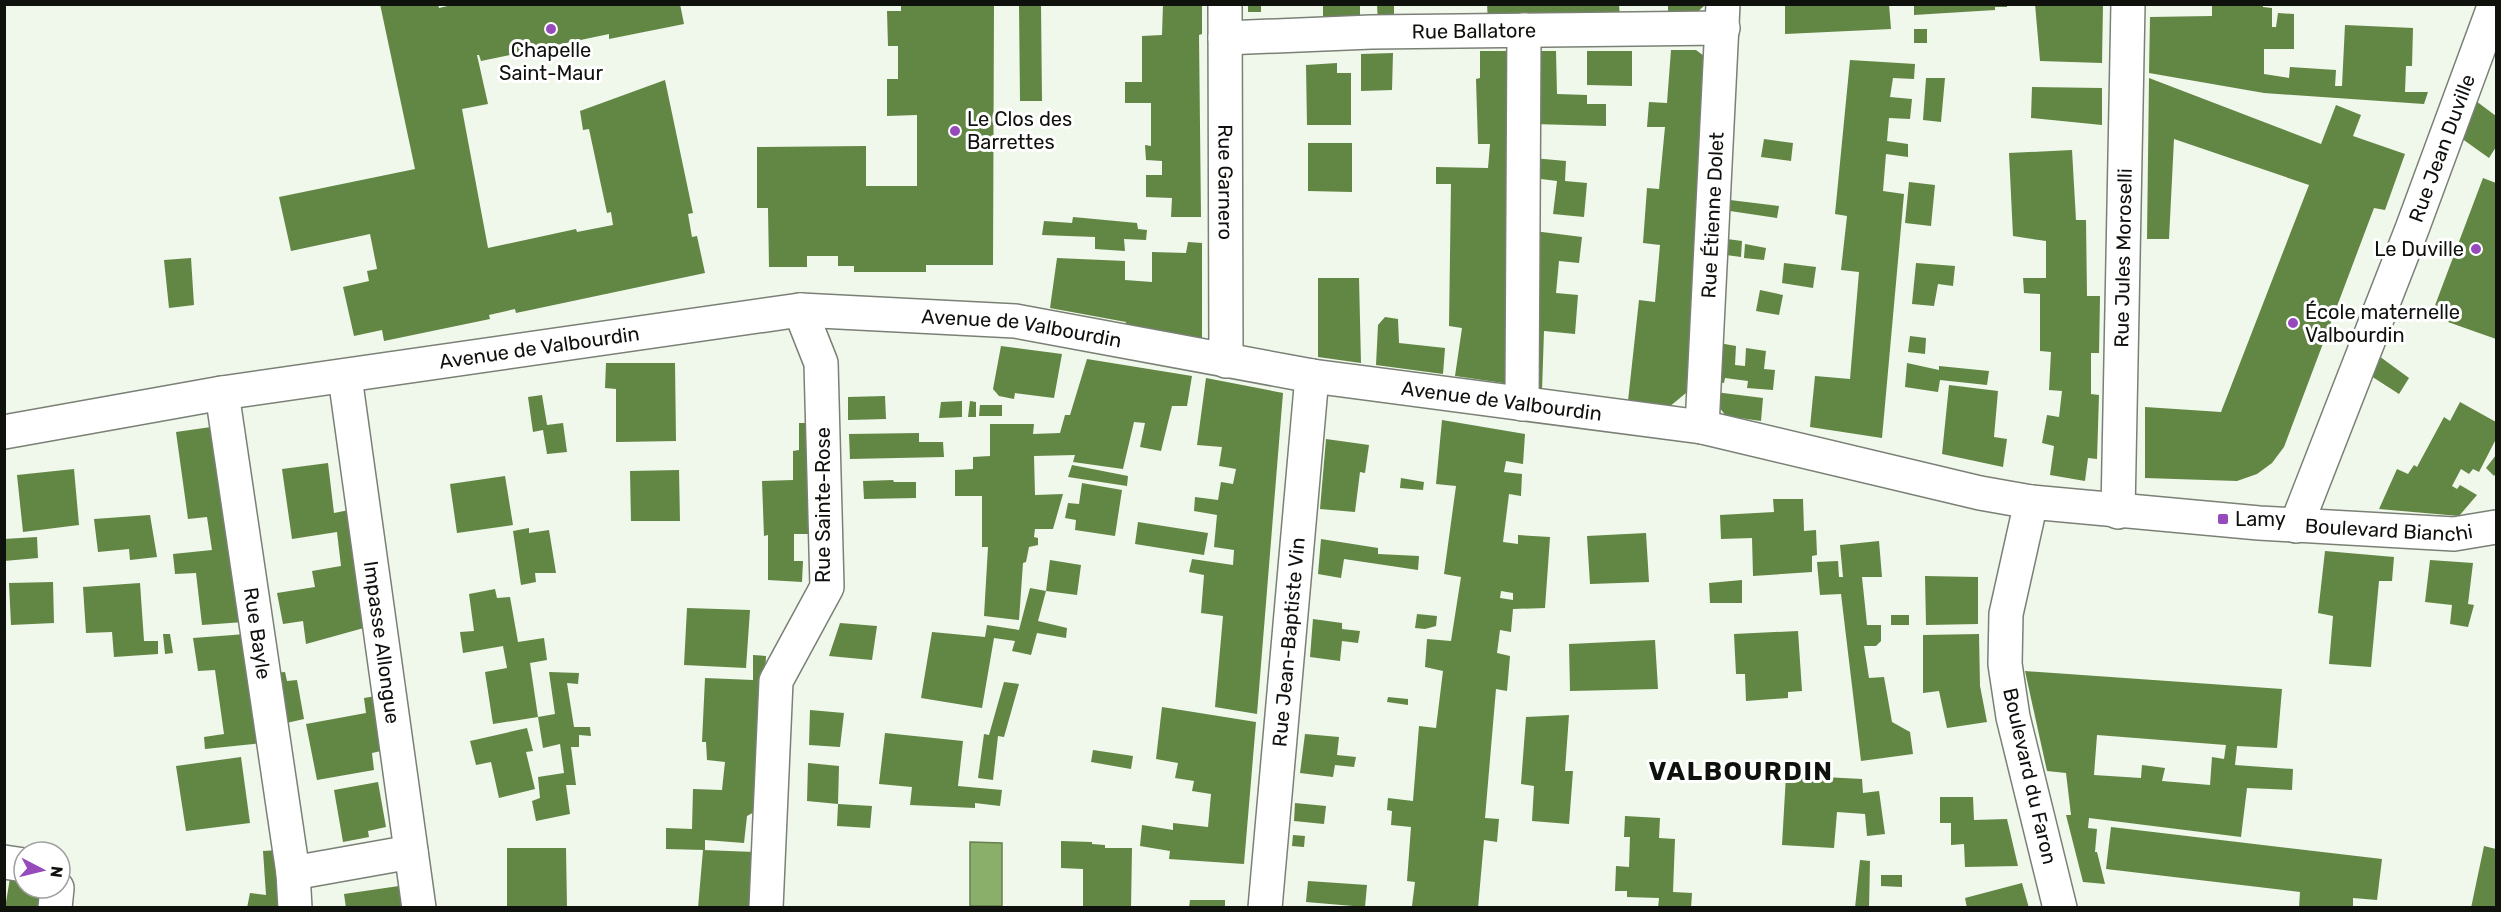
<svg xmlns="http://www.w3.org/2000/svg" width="2501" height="912" viewBox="0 0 2501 912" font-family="Rubik,sans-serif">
<rect width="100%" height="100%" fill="#f0f7eb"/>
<!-- water -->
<path fill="#8aaf6b" stroke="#65804f" stroke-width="1.5" d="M970 842 1002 843V906H970Z"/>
<!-- building -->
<path fill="#628644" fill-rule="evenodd" d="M380 4H438L439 8 456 4H680L684 24 609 39V34L481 61 479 55H477L488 104 462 109 488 248 576 229 577 232 613 225 611 212 607 213 589 129 583 130 580 111 665 80 693 213 688 214 692 237 697 236 705 273 516 313 515 309 489 315 490 319 384 341 382 330 354 336 343 287 369 281 367 271 377 269 370 234 291 251 279 197 415 169Z
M901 4H994L993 265H926V272H854V266H838V256H807V267H769L768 208H757V147L866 146V186H917V115L887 116V79H898V46H888L887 11H901Z
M1163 4H1202V34L1199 35 1201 217H1171L1172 198 1146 197V175H1162V161L1146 160 1145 145 1151 146V103H1125V82H1142V36L1162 35Z
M1248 4H1261V12H1248Z
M1323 4H1360V24L1323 25Z
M1377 4H1394V24H1378Z
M1487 4H1619L1620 19 1488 22Z
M1668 4H1706L1691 18H1668Z
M1785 4H1889L1891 29 1785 34Z
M2035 4H2103L2102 63 2040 61Z
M2212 4H2263V7L2272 8V27H2276L2278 13 2294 14V49H2264V74L2289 78 2290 67 2336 70 2335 86H2342L2345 25 2413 28 2412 66H2406L2405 92H2428L2424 104 2264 93 2149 73 2150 17 2212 16Z
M1019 5H1041L1042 101H1020Z
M1914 5H2007V7H1995V10L1914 15Z
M1914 29H1927V43H1914Z
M1671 50H1696L1704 56 1709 128 1686 393 1669 407 1628 401 1639 300 1655 302 1660 245 1643 243 1647 188 1659 189 1665 127H1647L1649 102 1667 103Z
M1480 51H1514L1510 384 1455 376 1462 328 1449 326 1451 184H1436V167L1488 168 1490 144H1478L1476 79 1480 78Z
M1534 51H1556L1557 94 1587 95V104H1606V126L1533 124Z
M1587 51H1632V86L1587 85Z
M1393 53 1392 90 1361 91V54Z
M1850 60 1915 64 1914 79 1893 78 1890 97 1912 99 1910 119 1889 118 1887 141 1908 144V157L1886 154 1883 191 1904 194 1882 438 1810 427 1815 376 1850 379 1859 272 1841 270 1847 216 1835 214Z
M1337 63V73H1351V125H1307L1306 65Z
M1926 78H1945L1941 122 1923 120Z
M2149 78 2321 144 2336 105 2361 115 2353 136 2405 154 2385 210 2374 208 2284 447 2272 463 2257 474 2237 481 2145 478V407L2221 412 2309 185 2174 139 2169 239H2147Z
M2032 87 2102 88V125L2031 118Z
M2476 101 2496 116V147L2489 158 2461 138Z
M1764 139 1793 143 1791 161 1761 157Z
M1308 143H1352V192L1308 191Z
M2072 150 2076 220H2086L2087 296H2100L2099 353H2091V394L2099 395 2097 459 2088 458 2085 481 2050 475 2054 446 2042 443 2047 415 2059 417 2062 391 2049 390 2051 352 2040 351V294L2024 293 2023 278H2046V241L2013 236 2009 153Z
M1533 158 1566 161 1565 181 1587 183 1584 217 1553 214 1557 181 1533 178Z
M2483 178 2496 183V339L2431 316Z
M1909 182 1935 185 1931 226 1905 223Z
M1730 200 1779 206 1777 218 1730 211Z
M1073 217 1137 223 1138 229 1147 230 1146 240 1124 239 1125 251 1095 249V237L1042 235 1044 221 1072 223Z
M1534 231 1582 237 1579 263 1559 261 1556 293 1578 295 1575 334 1544 331 1542 390 1533 388Z
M1727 239 1742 241 1741 257 1726 255Z
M1188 242 1202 243V339L1125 326 1126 322 1050 308 1057 258 1125 261V280L1152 282V252L1186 253Z
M1745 244 1766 248 1764 260 1744 258Z
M191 258 194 305 169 308 164 260Z
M1784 263 1816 267 1813 288 1782 283Z
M1916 263 1955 266 1953 286 1938 284 1934 306 1912 304Z
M1318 278H1359L1361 363 1318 357Z
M1760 290 1783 295 1779 315 1756 311Z
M1385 317 1398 319 1399 343 1445 348 1443 374 1376 365 1378 325Z
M1910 336 1926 338 1925 354 1908 352Z
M1719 343 1736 346 1735 365 1745 366 1746 348 1766 351 1764 369 1775 370 1773 390 1747 388 1748 381 1725 378 1724 383 1716 382Z
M1001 346 1062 354 1054 398 1015 393 1014 399 999 396 993 389Z
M2379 356 2409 378 2399 394 2371 376Z
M1087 359 1192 376 1187 406H1172L1161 451 1140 447 1145 423 1134 422 1123 469 1073 462 1075 455 1034 456 1035 495 1063 494 1053 529H1035L1034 537 1038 538V545L1029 547 1026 562 1023 563 1019 620 984 616 988 547H982V496H955V470L973 469V457L990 456V424H1034L1033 434 1060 433 1065 415H1070Z
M606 363H675L676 441 616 442V389L605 388Z
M1907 363 1939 370V366L1989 371 1987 385 1940 380 1938 392 1905 387Z
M1206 378 1283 393 1257 714 1215 707 1223 616 1201 613 1204 575 1189 572 1192 559 1233 565 1234 550 1214 547 1217 515 1194 511 1195 497 1218 500 1221 482 1233 484 1236 469 1219 466 1222 447 1197 445Z
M1949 385 1998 391 1994 437 2007 439 2003 467 1942 454Z
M1715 392 1763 398 1761 421 1726 416 1715 402Z
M542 395 547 425 563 423 567 452 547 454 543 430 533 432 528 397Z
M885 396 886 419 848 420V397Z
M962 401V417L939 418 941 402Z
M970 401 976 402V417H968Z
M2460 402 2496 422V439L2479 472 2473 469 2469 474 2461 469 2452 486 2457 489 2460 485 2477 495 2459 516 2379 509 2397 469 2408 474 2414 465 2417 467 2444 417 2450 421Z
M980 405H1002V416H979Z
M1442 420 1525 434 1523 464 1506 461 1504 472 1522 474 1521 496 1509 494 1503 542 1518 544V535L1550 537 1545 608 1513 609 1511 632 1500 630 1497 653 1510 656 1507 691 1496 689 1485 818 1499 819 1497 842 1484 840 1478 908 1412 906 1415 882 1407 881 1411 827 1391 825 1392 811 1387 810 1388 798 1413 801 1419 726 1436 728 1443 671 1425 667 1427 639 1451 641 1461 577 1444 574 1456 486 1436 484ZM1501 591 1513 593V600L1500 598Z
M799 423H815L819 534H794V561H803L802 582 768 580V535L764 536 762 481 793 480V451L799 450Z
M211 427 244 622 202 625 196 573 175 574 173 554 212 550 207 517 188 519 176 432Z
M919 433V442H943L944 457 850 459 849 434Z
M1326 439 1369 445 1365 473 1360 472 1355 512 1320 509Z
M2496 455V473L2494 476 2486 468Z
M328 463 334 513 354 509 371 626 306 644 303 621 283 624 277 593 315 587 312 571 341 566 337 532 292 539 282 469Z
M1072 465 1128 476 1127 486 1068 477Z
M74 469 79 525 23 532 17 475Z
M679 470 680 521H631L630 471Z
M505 476 513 525 457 533 450 484Z
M1401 478 1424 482 1423 490 1400 488Z
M893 480 894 482H916V498L864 499 863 481Z
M1082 483 1122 490 1115 536 1075 530 1076 520 1065 518 1068 503 1079 504Z
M1773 499H1803L1804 531 1816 530 1817 555 1812 556V572L1753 576 1752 538 1721 539 1720 515 1774 512Z
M150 515 157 557 130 560 129 549 98 552 94 519Z
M1138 522 1208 533 1204 555 1135 544Z
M529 528V533L549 530 556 573H535L536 582 521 585 513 531Z
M1646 533 1649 582 1590 584 1587 536Z
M37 537 38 558 4 561V539Z
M1321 539 1378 548V554L1419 556 1418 570 1344 559 1341 578 1318 574Z
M1879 541 1882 577H1862L1867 625H1881V641L1876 646H1864L1869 678 1884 677 1892 722 1910 732 1913 754 1861 761 1841 594 1820 595 1817 562 1838 561 1839 577H1843L1840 545Z
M2325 551 2394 557 2392 581H2379L2371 667 2329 664 2333 616 2318 613Z
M1050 560 1081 565 1077 595 1046 591 1038 621 1067 628 1066 638 1037 633 1031 655 1012 651 1015 641 994 638 982 708 921 698 932 632 985 637 987 625 1019 630 1030 588 1046 591Z
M2430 560 2473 563 2468 604 2474 605 2468 627 2450 624 2452 605 2425 602Z
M1925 576 1978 577V624L1926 625Z
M1742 580V603H1710L1709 583Z
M53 582 54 623 11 625 9 583Z
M140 583 144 641H158V654L114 657 112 632 86 633 83 587Z
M495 589 497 598 510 597 518 642 544 638 547 660 530 663 538 717 555 714 549 672 579 673 578 684 567 683 574 727H590L591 736 579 735V747H571L576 785H566L570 814 536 821 532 801 540 798 538 777 564 773 560 744 543 748 538 717 493 724 485 672 507 668 503 646 463 653 460 632 474 631 469 594Z
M687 608 750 610 746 668 684 665Z
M1417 614 1437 616 1436 626 1425 629 1415 628Z
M1891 615H1909V625H1891Z
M1313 619 1342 623V629L1360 631 1358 643 1342 641 1340 661 1310 657Z
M840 623 877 626 872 660 829 656Z
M1798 631 1802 691 1788 692V698L1746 701 1745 674H1736L1734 634Z
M163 634H170L173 653 165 654Z
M246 634 262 743 205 749 204 737 224 734 215 670 198 671 193 638Z
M1979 634 1980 686 1987 722 1947 728 1939 691 1923 693V635Z
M1655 640 1658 689 1570 691 1569 644Z
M753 655 766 656 758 810 747 816 744 843 705 840V850L666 849V828L692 829 693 789 722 790 725 762 707 760 706 742H702L705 678 753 680Z
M2025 671 2282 689 2277 748 2237 746 2235 765 2293 769 2292 790 2247 788 2241 837 2089 818 2088 828 2097 829 2095 852H2097L2105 884 2083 882 2066 815H2071L2066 773 2047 771ZM2097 735 2226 745 2224 759 2212 757 2210 785 2162 781 2165 768 2142 765 2141 778 2094 775Z
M285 672 287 681 297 680 304 719 282 724 273 673Z
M1004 682 1019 684 1004 737 998 736 993 780 978 778 984 734 989 735Z
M382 695 390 749 372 753 374 770 317 780 306 724 366 713 364 698Z
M1388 697 1408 699V705L1387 702Z
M1162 707 1256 722 1244 864 1169 859 1170 851 1140 846 1142 825 1173 830V823L1208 827 1211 794 1192 791 1194 781 1175 778 1178 763 1156 759Z
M810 710 844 713 840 747 809 745Z
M1569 715 1565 771H1573L1569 824 1532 821 1534 786 1521 784 1526 717Z
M527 728 533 751 526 752 535 789 499 798 491 762 476 765 470 741Z
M885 733 963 741 958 786 1002 790 1000 806 975 803V808L910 805 912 787 879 784Z
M1305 734 1339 737 1337 755 1356 757 1354 767 1335 765 1333 777 1300 773Z
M1093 750 1133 756 1131 769 1091 762Z
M241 757 250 823 186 831 176 766Z
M808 763 839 766 838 804 872 806 870 828 837 826 838 804 807 801Z
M1786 775 1862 779 1863 793 1879 791 1885 834 1867 836 1865 814 1837 812 1834 848 1782 845Z
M378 782 386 827 368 831 369 837 343 842 334 790Z
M1940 797H1973L1974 820 2007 819 2018 866 1965 867 1964 844 1951 845V823H1940Z
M1295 803 1326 806 1324 824 1294 821Z
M1625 816 1660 818 1659 838 1675 839 1673 892 1692 893 1691 908H1658L1659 898 1627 897V891H1615L1616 866 1629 867 1630 837H1624Z
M2111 827 2382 859 2377 900 2353 898V908H2299L2300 892 2106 869Z
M1293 835 1305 836 1304 847 1292 846Z
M1061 841 1092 842V844L1105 845V848H1132L1131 908H1083V869L1061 868Z
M2484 846 2496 849V908H2471Z
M507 848H566L567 908H507Z
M279 850 283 908H247L250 893 266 895 263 851Z
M703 850 755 852 754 908H698Z
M1860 860 1870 861 1869 908H1855Z
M1881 875H1902V887L1881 886Z
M10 878 24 880V888H45L47 908H5Z
M1308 881 1367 885 1365 907 1306 902Z
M2022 883 2029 908H1967L1965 898Z
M399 886 402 908H346L344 894Z
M1190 900H1225V908H1189Z"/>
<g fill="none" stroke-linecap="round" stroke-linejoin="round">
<defs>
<g id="minor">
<path id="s1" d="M1225 4 1226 361"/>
<path id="s2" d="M1225 38 1371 32 1723 28"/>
<path id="s3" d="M345 377 419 908"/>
<path id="s4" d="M222 393 293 873 295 908"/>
<path d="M1522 404 1524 30"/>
<path id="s5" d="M1702 427 1723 4"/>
<path id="s6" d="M4 432 222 393 800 310 1015 321 1312 376 1702 427 1980 493 2031 502"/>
<path id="s7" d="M2118 512 2128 4"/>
<path id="s8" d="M2296 526 2412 229 2495 4"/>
<path d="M4 862 24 865"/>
<path d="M293 873 411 852"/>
<path d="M55 908 57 888"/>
<path d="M766 908 776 681 827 587 821 363 800 310"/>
<path id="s9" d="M1265 908 1312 376"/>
</g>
<g id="major">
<path id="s10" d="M2060 908 2013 717 2005 664 2006 614 2031 502 2259 523 2454 534 2496 527"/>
</g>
</defs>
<!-- minor casing -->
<use href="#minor" stroke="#7a8076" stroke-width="36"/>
<!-- major casing -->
<use href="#major" stroke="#7a8076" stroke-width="36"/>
<!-- minor -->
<use href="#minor" stroke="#fff" stroke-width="33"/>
<!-- major -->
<use href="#major" stroke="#fff" stroke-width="33"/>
</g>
<!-- markers -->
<g fill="#964abb" stroke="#fff" stroke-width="2">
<circle cx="551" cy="29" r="6"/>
<circle cx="955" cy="131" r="6"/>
<circle cx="2476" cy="249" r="6"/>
<circle cx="2293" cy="323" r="6"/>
<rect x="2217" y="513" width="12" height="12" rx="3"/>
</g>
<g text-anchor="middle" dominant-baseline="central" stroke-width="6" stroke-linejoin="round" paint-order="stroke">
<!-- street labels -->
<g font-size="20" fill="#0f110d" stroke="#fff">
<text stroke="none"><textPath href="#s2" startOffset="249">Rue Ballatore</textPath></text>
<text stroke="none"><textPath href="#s8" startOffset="405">Rue Jean Duville</textPath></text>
<text stroke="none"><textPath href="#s1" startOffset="178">Rue Garnero</textPath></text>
<text stroke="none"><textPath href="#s5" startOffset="212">Rue Étienne Dolet</textPath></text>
<text stroke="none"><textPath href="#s7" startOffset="254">Rue Jules Moroselli</textPath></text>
<text stroke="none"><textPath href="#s6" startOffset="1028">Avenue de Valbourdin</textPath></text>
<text stroke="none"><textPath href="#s6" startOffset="542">Avenue de Valbourdin</textPath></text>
<text stroke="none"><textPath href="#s6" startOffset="1514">Avenue de Valbourdin</textPath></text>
<text transform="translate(823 505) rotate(-90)">Rue Sainte-Rose</text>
<text stroke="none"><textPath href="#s10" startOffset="774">Boulevard Bianchi</textPath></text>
<text stroke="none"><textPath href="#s4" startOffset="243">Rue Bayle</textPath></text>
<text stroke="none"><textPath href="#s9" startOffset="267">Rue Jean-Baptiste Vin</textPath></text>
<text stroke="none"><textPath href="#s3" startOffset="268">Impasse Allongue</textPath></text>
<text transform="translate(2030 776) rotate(77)">Boulevard du Faron</text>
</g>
<!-- poi labels -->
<g font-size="20" fill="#0f110d" stroke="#fff" text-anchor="start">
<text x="551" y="50" text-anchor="middle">Chapelle<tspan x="551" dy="23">Saint-Maur</tspan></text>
<text x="967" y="119">Le Clos des<tspan x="967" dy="23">Barrettes</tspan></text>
<text x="2464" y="249" text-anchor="end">Le Duville</text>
<text x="2305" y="312">École maternelle<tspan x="2305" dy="23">Valbourdin</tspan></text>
<text x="2235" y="519">Lamy</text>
</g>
<!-- district labels -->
<g font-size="26" font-weight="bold" letter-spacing="1.5" fill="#0f110d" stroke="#fff">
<text x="1741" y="771">VALBOURDIN</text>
</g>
</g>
<!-- border -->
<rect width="2501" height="912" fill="none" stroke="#0f110d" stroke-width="12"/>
<!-- north arrow -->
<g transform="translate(42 870) rotate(97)"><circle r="28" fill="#ffffff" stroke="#9fa09e" stroke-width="1.5"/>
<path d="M0-4.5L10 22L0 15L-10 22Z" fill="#964abb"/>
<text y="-9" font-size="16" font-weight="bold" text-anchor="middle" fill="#0f110d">N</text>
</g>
</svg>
